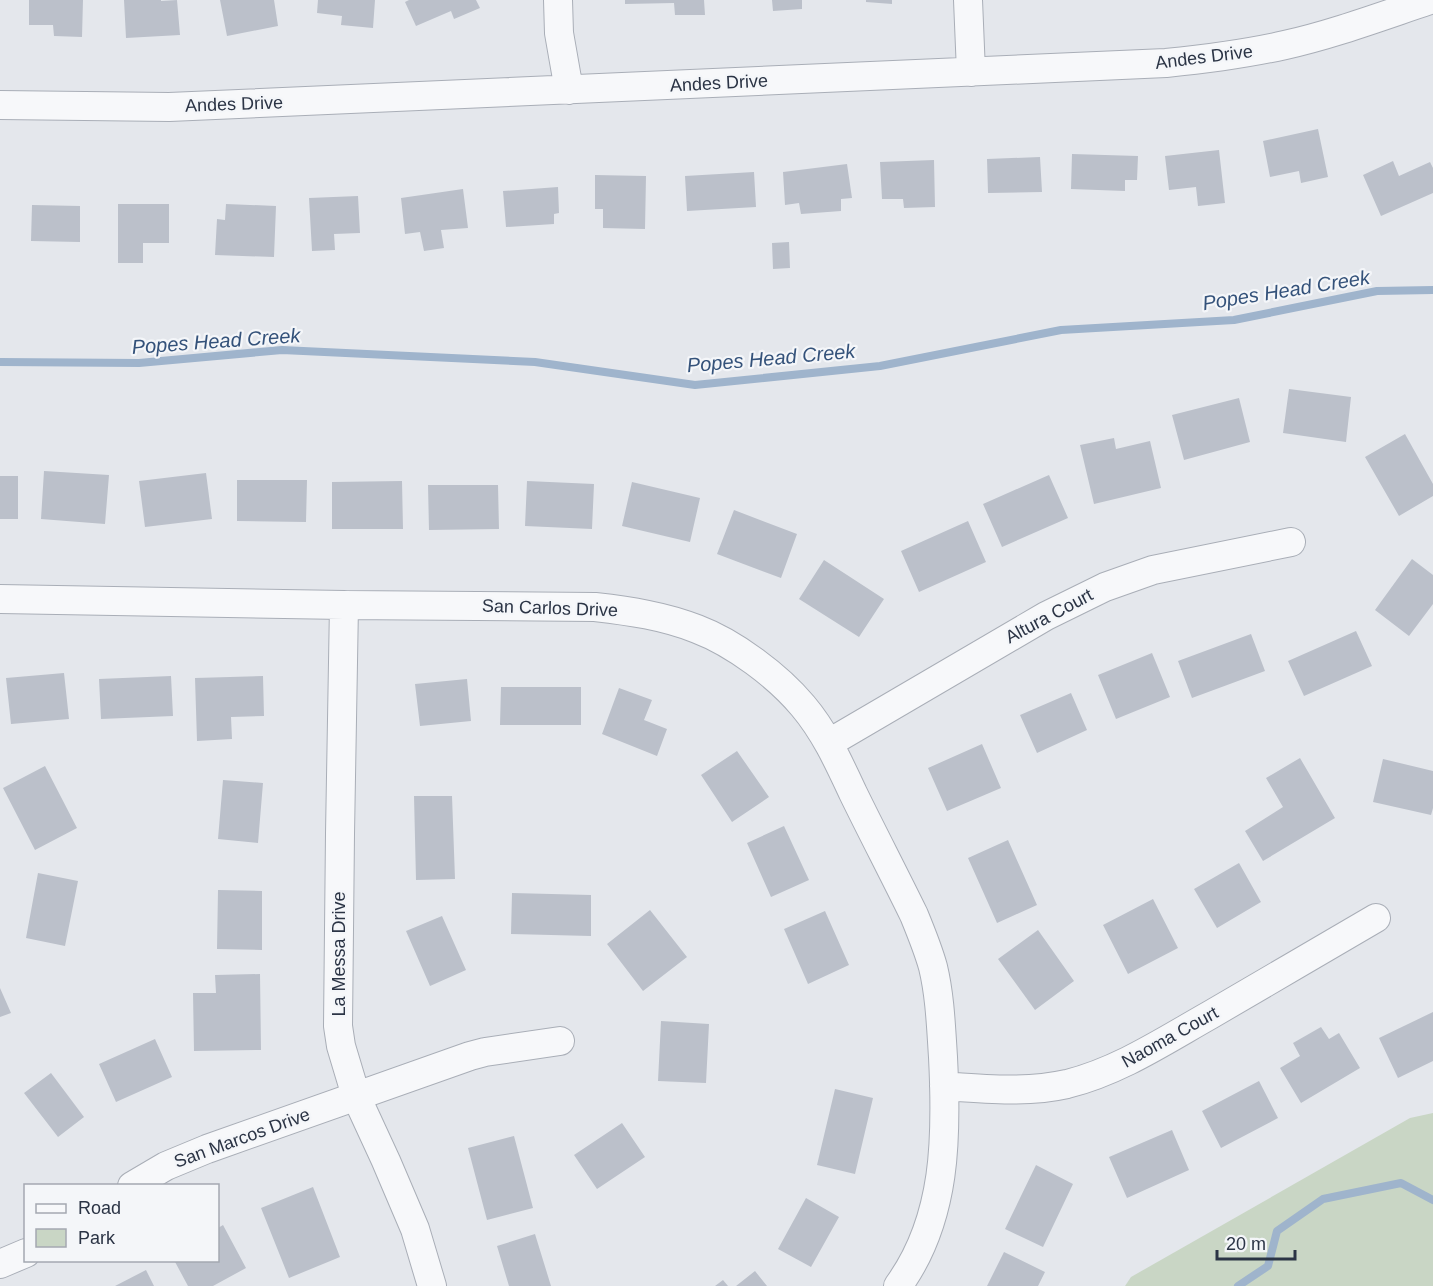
<svg xmlns="http://www.w3.org/2000/svg" width="1433" height="1286" viewBox="0 0 1433 1286" font-family="Arial,sans-serif">
<rect width="100%" height="100%" fill="#e4e7ec"/>
<!-- green -->
<path fill="#c9d6c5" d="M1433 1113V1286H1125L1131 1277 1410 1118Z"/>
<g fill="none" stroke-linecap="round" stroke-linejoin="round">
<!-- stream -->
<path stroke="#9fb4cc" stroke-width="8" d="M0 362 139 363 282 350 535 362 695 385 880 366 1061 330 1234 320 1377 291 1433 290
M1238 1286 1268 1266 1277 1231 1323 1199 1401 1183 1433 1200"/>
</g>
<!-- building -->
<path fill="#bbc0ca" d="M29 0H83L82 37 54 36 53 25H29Z
M124 0H161V1L177 0 180 35 126 38Z
M220 0H274L278 26 227 36Z
M318 0H375L373 28 341 25 342 16 317 13Z
M409 0H476L480 8 454 19 451 11 416 26 405 2Z
M625 0H704L705 15H675L674 3 625 4Z
M772 0H802V9L773 11Z
M866 0H892V4L866 2Z
M1318 129 1328 177 1301 183 1299 171 1270 177 1263 141Z
M1219 150 1225 203 1198 206 1196 187 1169 190 1165 156Z
M1072 154 1138 156 1137 180H1125V191L1071 189Z
M1040 157 1042 192 988 193 987 159Z
M934 160 935 207 904 208 903 199H882L880 162Z
M1393 161 1399 176 1430 162 1433 168V193L1381 216 1363 175Z
M847 164 852 198 841 199V211L801 214 799 203 785 205 783 172Z
M754 172 756 207 687 211 685 176Z
M595 175 646 176 645 229 603 228V209H595Z
M558 187 559 213 554 214V224L506 227 503 191Z
M463 189 468 228 441 230 444 248 424 251 420 232 405 234 401 198Z
M358 196 360 233 334 234 335 250 312 251 309 198Z
M118 204H169V243H143V263H118Z
M226 204 276 206 274 257 215 255 217 219 225 220Z
M32 205 80 206V242L31 241Z
M789 242 790 268 773 269 772 243Z
M1289 389 1351 397 1346 442 1283 433Z
M1239 398 1250 442 1184 460 1172 415Z
M1405 434 1433 484V496L1399 516 1365 457Z
M1114 438 1116 449 1150 441 1161 488 1094 504 1080 445Z
M44 471 109 475 105 524 41 519Z
M206 473 212 519 145 527 139 481Z
M1049 475 1068 518 1002 547 983 504Z
M0 476H18V519H0Z
M237 480H307L306 522 237 521Z
M402 481 403 529H332V482Z
M527 481 594 484 592 529 525 526Z
M632 482 700 498 690 542 622 526Z
M428 485H498L499 529 429 530Z
M734 510 797 534 781 578 717 554Z
M968 521 986 562 919 592 901 551Z
M1412 559 1433 575V604L1409 636 1375 610Z
M824 560 884 599 859 637 799 599Z
M1356 631 1372 666 1304 696 1288 661Z
M1251 634 1265 671 1192 698 1178 661Z
M1152 653 1170 697 1116 719 1098 675Z
M64 673 69 719 11 724 6 678Z
M171 676 173 716 101 719 99 679Z
M263 676 264 716 231 717 232 739 197 741 195 678Z
M467 679 471 721 420 726 415 684Z
M501 687H581V725H500Z
M619 688 652 700 644 720 667 729 657 756 602 734Z
M1071 693 1087 730 1037 753 1020 715Z
M982 744 1001 788 947 811 928 768Z
M737 751 769 797 732 822 701 775Z
M1300 758 1335 818 1263 861 1245 831 1283 807 1266 778Z
M1383 759 1433 771V808L1431 815 1373 802Z
M45 766 77 828 35 850 3 788Z
M223 780 263 783 258 843 218 839Z
M414 796H452L455 879 416 880Z
M784 826 809 880 771 897 747 843Z
M1008 840 1037 905 997 923 968 858Z
M1239 863 1261 902 1217 928 1194 889Z
M38 873 78 881 65 946 26 938Z
M218 890 262 891V950L217 949Z
M512 893 591 895V936L511 934Z
M1153 899 1178 948 1128 974 1103 925Z
M650 910 687 957 643 991 607 944Z
M825 911 849 965 808 984 784 929Z
M442 916 466 970 430 986 406 931Z
M1038 930 1074 981 1035 1010 998 959Z
M260 974 261 1050 194 1051 193 993H216L215 975Z
M0 988 11 1013 0 1017Z
M1433 1012V1061L1398 1078 1379 1038Z
M661 1021 709 1024 706 1083 658 1081Z
M1321 1027 1329 1039 1339 1033 1360 1068 1301 1103 1280 1068 1300 1056 1293 1043Z
M155 1039 172 1077 116 1102 99 1064Z
M51 1073 84 1117 58 1137 24 1093Z
M1259 1081 1278 1118 1221 1148 1202 1111Z
M835 1089 873 1098 855 1174 817 1165Z
M622 1123 645 1157 597 1189 574 1155Z
M1172 1130 1189 1170 1127 1198 1109 1157Z
M514 1136 533 1208 487 1220 468 1148Z
M1036 1165 1073 1184 1043 1247 1005 1229Z
M313 1187 340 1257 289 1278 261 1208Z
M806 1198 839 1217 811 1267 778 1249Z
M223 1225 246 1268 213 1286H188L174 1260H218V1228Z
M535 1234 551 1286H509L497 1246Z
M1004 1252 1045 1272 1038 1286H987Z
M146 1270 154 1286H115Z
M755 1271 767 1286H736Z
M723 1280 728 1286H715Z"/>
<g fill="none" stroke-linecap="round" stroke-linejoin="round">
<defs>
<path id="minor" d="M558 0 559 33 569 90
M968 0 971 72
M0 105 169 107 1166 63C1206 59 1245 54 1285 45 1334 34 1382 16 1430 0
M0 599 344 605 595 607C630 611 664 616 697 629 734 643 778 676 803 706 825 732 839 763 853 793 873 834 894 874 914 915 921 932 928 949 933 967 940 996 941 1027 943 1057 947 1136 947 1219 898 1286
M344 605 340 834 338 1026 341 1046 356 1096 386 1161 415 1229 432 1286
M829 743 1046 616 1105 587 1153 570 1291 542
M944 1086C985 1089 1027 1093 1067 1084 1119 1071 1164 1041 1210 1015 1265 983 1321 950 1376 918
M132 1186 166 1166 207 1149 470 1056 485 1052 560 1041
M0 1264 26 1253"/>
</defs>
<!-- minor casing -->
<use href="#minor" stroke="#a9aeb7" stroke-width="30"/>
<!-- minor -->
<use href="#minor" stroke="#f7f8fa" stroke-width="28"/>
</g>
<g text-anchor="middle" dominant-baseline="central" stroke-width="4.5" stroke-linejoin="round" paint-order="stroke">
<!-- street labels -->
<g font-size="18" fill="#2b3445" stroke="#f4f6f9">
<text transform="translate(1204 57) rotate(-7)">Andes Drive</text>
<text transform="translate(719 83) rotate(-3)">Andes Drive</text>
<text transform="translate(234 104) rotate(-2)">Andes Drive</text>
<text transform="translate(550 608) rotate(2)">San Carlos Drive</text>
<text transform="translate(1049 616) rotate(-28)">Altura Court</text>
<text transform="translate(339 954) rotate(-90)">La Messa Drive</text>
<text transform="translate(1170 1037) rotate(-29)">Naoma Court</text>
<text transform="translate(242 1138) rotate(-20)">San Marcos Drive</text>
</g>
<!-- water labels -->
<g font-size="20" font-style="italic" fill="#34527a" stroke="#f4f6f9">
<text transform="translate(1286 290) rotate(-9)">Popes Head Creek</text>
<text transform="translate(216 341) rotate(-4)">Popes Head Creek</text>
<text transform="translate(771 358) rotate(-5)">Popes Head Creek</text>
</g>
</g>
<!-- legend -->
<rect x="24" y="1184" width="195" height="78" fill="#f4f6f9" stroke="#a4a8b1" stroke-width="1.5"/>
<rect x="36" y="1204" width="30" height="9" fill="#f7f8fa" stroke="#a4a8b1" stroke-width="1.5"/>
<text x="78" y="1214" font-size="18" fill="#2b3445">Road</text>
<rect x="36" y="1229" width="30" height="18" fill="#c9d6c5" stroke="#a4a8b1" stroke-width="1.5"/>
<text x="78" y="1244" font-size="18" fill="#2b3445">Park</text>
<!-- scale -->
<path d="M1217 1250v9h78v-9" fill="none" stroke="#2b3445" stroke-width="3"/>
<text x="1226" y="1250" font-size="18" fill="#2b3445" stroke="#f4f6f9" stroke-width="4.5" paint-order="stroke">20 m</text>
</svg>
